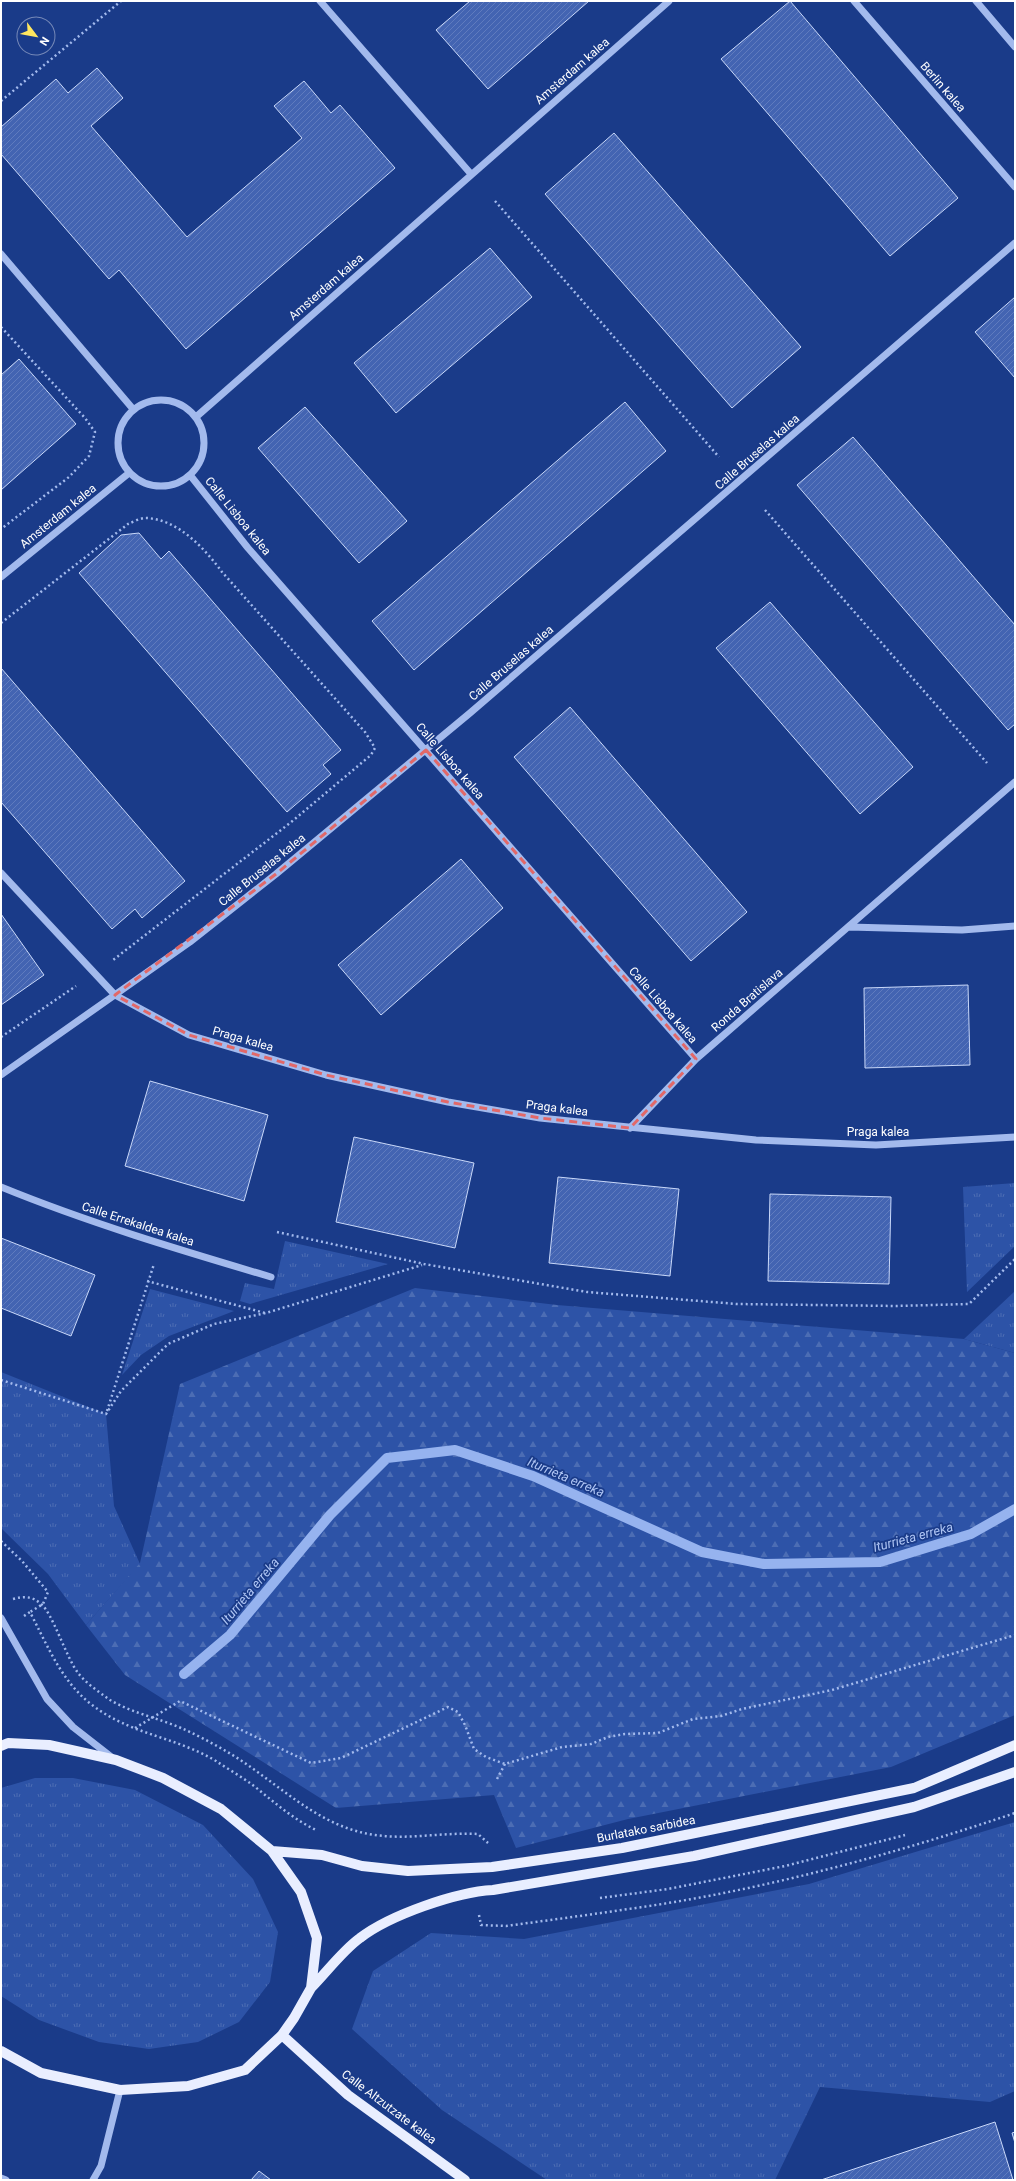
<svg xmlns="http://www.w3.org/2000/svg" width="1016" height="2181" viewBox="0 0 1016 2181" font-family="Roboto,sans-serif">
<defs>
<pattern id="grass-tufts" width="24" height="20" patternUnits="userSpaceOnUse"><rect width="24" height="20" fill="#2d53a7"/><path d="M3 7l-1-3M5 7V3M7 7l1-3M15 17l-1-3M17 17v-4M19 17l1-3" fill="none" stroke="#4c6db4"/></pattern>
<pattern id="forest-firs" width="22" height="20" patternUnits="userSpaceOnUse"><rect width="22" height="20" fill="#2d53a7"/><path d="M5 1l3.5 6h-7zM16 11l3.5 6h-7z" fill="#4c6db4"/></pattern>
<pattern id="building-hatch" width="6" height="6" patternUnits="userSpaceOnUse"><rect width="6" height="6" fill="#4364b2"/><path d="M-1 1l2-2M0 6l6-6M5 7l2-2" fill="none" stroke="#5f7bbe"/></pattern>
</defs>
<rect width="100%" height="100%" fill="#1a3b89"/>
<!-- grass -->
<path fill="url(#grass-tufts)" d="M1015 1183V1246L967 1292 963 1187Z
M285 1241 388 1264 250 1304 240 1301 245 1283 274 1289Z
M150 1289 234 1311 169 1336 141 1355 122 1375Z
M1015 1291V1353L964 1339Z
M1 1372 106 1414 114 1506 140 1564 86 1625 48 1574 1 1528Z
M35 1778H73L135 1790 203 1825 253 1879 278 1932 270 1982 239 2022 198 2042 149 2049 99 2042 39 2020 1 1996V1788Z
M1015 1822V2091L990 2102 820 2087 775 2180H547L442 2110 352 2029 373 1971 431 1933 524 1939 809 1884Z"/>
<!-- forest -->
<path fill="url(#forest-firs)" d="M415 1288 557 1305 964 1339 1015 1353V1715L891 1767 628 1819 516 1848 494 1795 336 1808 125 1675 86 1625 140 1563 180 1384Z"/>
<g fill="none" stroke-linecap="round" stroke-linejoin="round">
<!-- stream -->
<path stroke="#96b3ef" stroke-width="10" d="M184 1674 230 1635 330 1515 387 1458 455 1450 533 1476 702 1552 764 1564 880 1562 971 1534 1015 1509"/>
</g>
<!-- building -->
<path fill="url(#building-hatch)" stroke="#c9d8f9" d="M470 1H589L488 89 436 30Z
M790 1 958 198 890 256 721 59Z
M97 68 123 98 91 126 187 237 302 138 274 106 304 81 331 113 340 105 395 168 186 349 119 270 109 279 1 154V127L56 79 68 93Z
M614 133 801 347 732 408 545 194Z
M490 248 532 297 396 413 354 363Z
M1015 297V378L975 332Z
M19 359 76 424 1 490V375Z
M625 402 666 451 414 670 372 621Z
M305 407 407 521 359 563 258 448Z
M853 437 1015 625V724L1008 730 797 485Z
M139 533 161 559 169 551 341 750 323 765 331 774 287 812 79 573 121 535Z
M770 602 913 767 860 814 716 648Z
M1 668 185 881 142 918 135 909 112 929 1 802Z
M570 707 747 912 691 961 514 757Z
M461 859 503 908 381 1015 338 965Z
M1 914 44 975 1 1005Z
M968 985 970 1065 865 1068 864 988Z
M150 1081 268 1115 244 1201 125 1166Z
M354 1137 474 1163 455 1248 336 1222Z
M558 1177 679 1189 670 1276 549 1263Z
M770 1194 891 1197 889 1284 768 1281Z
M1 1238 95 1275 71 1336 1 1308Z
M995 2122 1013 2180H821Z
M1015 2132V2143L1012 2133Z
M259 2171 271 2180H251Z"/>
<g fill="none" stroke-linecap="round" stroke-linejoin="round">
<!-- path -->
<path stroke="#a3baed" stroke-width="2.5" stroke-dasharray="2 3" stroke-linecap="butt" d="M1 101 121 1
M495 201 719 457
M1 327 85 418 95 432 89 456 69 477 1 529
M765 510 987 763
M1 623 128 524C133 522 140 518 146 518 178 519 205 549 222 572L365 732 375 748 371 755 290 823 113 960
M1 1037 76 986
M277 1232 424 1264 587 1292 737 1304 896 1306 969 1304 1015 1259
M147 1281 265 1313
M1 1380 106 1414 121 1391 168 1344 214 1324 266 1313 422 1265
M107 1411 154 1264
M1 1541 22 1561 48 1592 43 1604 30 1612
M13 1599C24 1596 32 1596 41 1604 52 1612 66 1657 78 1673 87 1684 99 1692 110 1700 132 1713 158 1718 181 1728 195 1734 210 1742 224 1750 274 1778 315 1827 375 1835 409 1840 444 1832 478 1834L488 1843
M24 1616 30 1612C59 1669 71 1703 134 1728 162 1739 189 1745 216 1761 228 1769 242 1777 254 1786 274 1802 293 1819 316 1830
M135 1728 180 1701 311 1763 341 1758 448 1707 458 1712 465 1725 474 1749 486 1757 505 1764 562 1747 591 1744 608 1737 625 1734 658 1733 693 1719 721 1716 742 1709 832 1690 1015 1635
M497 1779 505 1764
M600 1898 668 1889 785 1866 905 1835
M479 1915 481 1925 506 1926C558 1919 610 1912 662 1904 782 1885 900 1852 1015 1813"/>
<!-- minor -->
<path stroke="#a3baed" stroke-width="7" d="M320 1 471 174
M854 1 1015 187
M976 1 1015 47
M1 254 133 409
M118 443a43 43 0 1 1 86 0a43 43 0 1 1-86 0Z
M196 417 669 1
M190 475 248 548 696 1059
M1 577 129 473
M1 873 115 995 189 1035 326 1075 448 1102 540 1118 756 1140 876 1145 1015 1137
M849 927 962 930 1015 926
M1 1075 190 942 276 874 470 713 1015 243
M630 1128 696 1059 1015 782
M1 1187C89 1223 180 1250 271 1277
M1 1618 47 1699 73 1727 114 1759
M1 2178 6 2180
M93 2180 101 2166 120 2090"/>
<!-- major -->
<path stroke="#e9eeff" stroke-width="10" d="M1 1746 8 1743 49 1745 116 1760 163 1778 221 1809 272 1851 301 1892 317 1938 311 1988 294 2018 282 2035 245 2070 188 2086 120 2090 41 2073 1 2051
M272 1851 322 1855 362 1866 408 1871 492 1867 622 1848 914 1788 1015 1745
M311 1988C326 1973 343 1950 360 1938 390 1915 456 1892 493 1890L694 1856 914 1807 1015 1772
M282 2035 348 2095 465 2180"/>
</g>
<!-- marked area -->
<path fill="none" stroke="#e26868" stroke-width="3" stroke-dasharray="8 5" stroke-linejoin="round" d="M426 750 696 1059 630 1128 540 1118 448 1102 326 1075 189 1035 115 995 276 874Z"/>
<g text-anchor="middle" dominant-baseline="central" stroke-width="3.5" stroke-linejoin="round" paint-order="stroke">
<!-- street labels -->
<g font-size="12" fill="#fff" stroke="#1a3b89">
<text transform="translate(572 71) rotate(-41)">Amsterdam kalea</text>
<text transform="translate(943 87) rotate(49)">Berlin kalea</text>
<text transform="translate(326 287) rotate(-41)">Amsterdam kalea</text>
<text transform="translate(757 452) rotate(-41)">Calle Bruselas kalea</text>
<text transform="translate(58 516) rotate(-39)">Amsterdam kalea</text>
<text transform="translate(238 516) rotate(51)">Calle Lisboa kalea</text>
<text transform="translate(511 663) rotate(-41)">Calle Bruselas kalea</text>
<text transform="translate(450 761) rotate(49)">Calle Lisboa kalea</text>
<text transform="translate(262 870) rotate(-39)">Calle Bruselas kalea</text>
<text transform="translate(747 1000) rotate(-41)">Ronda Bratislava</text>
<text transform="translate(663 1005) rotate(49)">Calle Lisboa kalea</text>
<text transform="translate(243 1039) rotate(16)">Praga kalea</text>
<text transform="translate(557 1108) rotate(7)">Praga kalea</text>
<text x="878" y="1132">Praga kalea</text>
<text transform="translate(138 1224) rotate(18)">Calle Errekaldea kalea</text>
<text transform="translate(646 1829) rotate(-11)">Burlatako sarbidea</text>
<text transform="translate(389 2107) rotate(37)">Calle Altzutzate kalea</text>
</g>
<!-- water labels -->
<g font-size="13" font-style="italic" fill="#afc5f4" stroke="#1a3b89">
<text transform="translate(566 1477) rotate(23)">Iturrieta erreka</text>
<text transform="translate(913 1537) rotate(-15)">Iturrieta erreka</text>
<text transform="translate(250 1591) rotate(-50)">Iturrieta erreka</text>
</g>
</g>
<!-- border -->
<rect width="1016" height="2181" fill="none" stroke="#ffffff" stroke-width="4"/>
<!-- north arrow -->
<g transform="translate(36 36) rotate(122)"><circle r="19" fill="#1a3b89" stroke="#7689b8"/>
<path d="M0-3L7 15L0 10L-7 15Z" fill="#ffe75f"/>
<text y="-6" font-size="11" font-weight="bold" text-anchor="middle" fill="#ffffff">N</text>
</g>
</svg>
